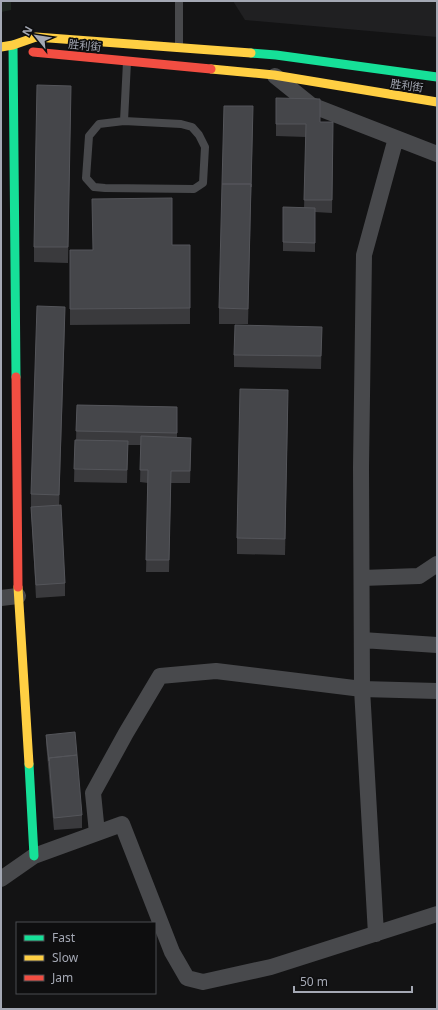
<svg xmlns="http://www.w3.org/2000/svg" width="438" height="1010" viewBox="0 0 438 1010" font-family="'Noto Sans','Noto Sans SC',sans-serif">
<rect width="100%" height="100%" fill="#131314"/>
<!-- built -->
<path fill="#202022" d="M233 1H437V37L245 20Z"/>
<!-- green -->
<path fill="#1d241e" d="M1 1H11V10L1 12Z"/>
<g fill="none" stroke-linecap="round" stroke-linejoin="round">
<!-- lane -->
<path stroke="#48494c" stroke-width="8" d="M179 1V47
M124 121 181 124 192 127 199 135 205 147 203 183 194 189 105 188 94 187 86 178 89 136 99 124Z
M124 121 127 62"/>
<!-- street -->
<path stroke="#48494c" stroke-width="16" d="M275 76 311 105 437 154
M362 578 419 576 437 564
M1 598 18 596
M362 640 437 645
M97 833 93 793 126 733 160 676 216 671 362 689 437 691
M1 879 34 856 122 824 172 952 187 978 203 982 271 967 437 914
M376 934 362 689 361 467 364 255 396 138"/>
<!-- fast -->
<path stroke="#16e098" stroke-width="9" d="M13 45 16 377
M251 53 276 55 437 77
M29 764 34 856"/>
<!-- slow -->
<path stroke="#ffcf43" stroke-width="9" d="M1 47 13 45 36 37 251 53
M211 69 274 75 437 102
M18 587 29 764"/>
<!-- jam -->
<path stroke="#f24e42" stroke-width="9" d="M33 52 211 69
M16 377 18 587"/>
</g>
<!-- wall -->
<path fill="#3a3a3d" d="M71 86 68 263 34 262V247Z
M253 119 248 324H219V308Z
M320 122 333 134 332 213 315 212V252L283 251V207L304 208 306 137 276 136V124Z
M172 245H190V324L70 325V250H93Z
M65 322 59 505 65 583V596L36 598 31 510V494Z
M322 327 321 369 234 367V355Z
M77 405 177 407V437L191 450 190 483H171L169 572H146L148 483 140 482 141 445H128L127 483 74 482 75 440H76Z
M288 405 285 555 237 554V538Z
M46 735 82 815V828L54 830 46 743Z"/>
<!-- shaded-wall -->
<path fill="#262627" d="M253 106V119L248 324V309Z
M65 307V322L59 511V495Z
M288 390V405L285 555V539Z"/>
<!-- building -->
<path fill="#45464a" stroke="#54555a" d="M37 85 71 86 68 247H34Z
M276 98 320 99V122H333L332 200H304L306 124H276Z
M224 106H253L251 187V184H222Z
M222 184H251L248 309 219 308Z
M172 198V245H190V308L70 309V250H93L92 199Z
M283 207 315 208V243L283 242Z
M37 306 65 307 59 495 31 494Z
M235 325 322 327 321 356 234 355Z
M240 389 288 390 285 539 237 538Z
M77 405 177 407V433L76 431Z
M141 436 191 438 190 471H171L169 560H146L148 470H140Z
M75 440 128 441 127 470 74 469Z
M61 505 65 583 36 585 31 507Z
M75 732 77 755 49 758V761L46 735Z
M77 755 82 815 54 818 49 758Z"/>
<g text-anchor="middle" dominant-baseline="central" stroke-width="3.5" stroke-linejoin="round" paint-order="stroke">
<!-- street labels -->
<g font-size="11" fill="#a4a8b4" stroke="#0e0e0f">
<text transform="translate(85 45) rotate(6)">胜利街</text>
<text transform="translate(407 85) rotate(8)">胜利街</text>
</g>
</g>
<!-- border -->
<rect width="438" height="1010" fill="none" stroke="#a4a8b4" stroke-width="4"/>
<!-- legend -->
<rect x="16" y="922" width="140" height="72" fill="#0e0e0f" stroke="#4a4c51"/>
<rect x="24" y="935" width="20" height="6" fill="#16e098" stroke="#4a4c51"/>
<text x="52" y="942" font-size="12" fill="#a4a8b4">Fast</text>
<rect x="24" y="955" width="20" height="6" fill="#ffcf43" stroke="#4a4c51"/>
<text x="52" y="962" font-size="12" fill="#a4a8b4">Slow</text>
<rect x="24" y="975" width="20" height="6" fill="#f24e42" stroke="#4a4c51"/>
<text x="52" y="982" font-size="12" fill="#a4a8b4">Jam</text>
<!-- north arrow -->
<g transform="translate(36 36) rotate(300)" stroke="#0e0e0f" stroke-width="3" paint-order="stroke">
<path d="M0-3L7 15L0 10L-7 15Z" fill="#a4a8b4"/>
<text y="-6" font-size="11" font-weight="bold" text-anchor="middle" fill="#a4a8b4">N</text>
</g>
<!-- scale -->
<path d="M294 986v6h118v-6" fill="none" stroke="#a4a8b4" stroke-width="2"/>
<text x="300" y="986" font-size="12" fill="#a4a8b4" stroke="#0e0e0f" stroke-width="3" paint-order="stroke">50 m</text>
</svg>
